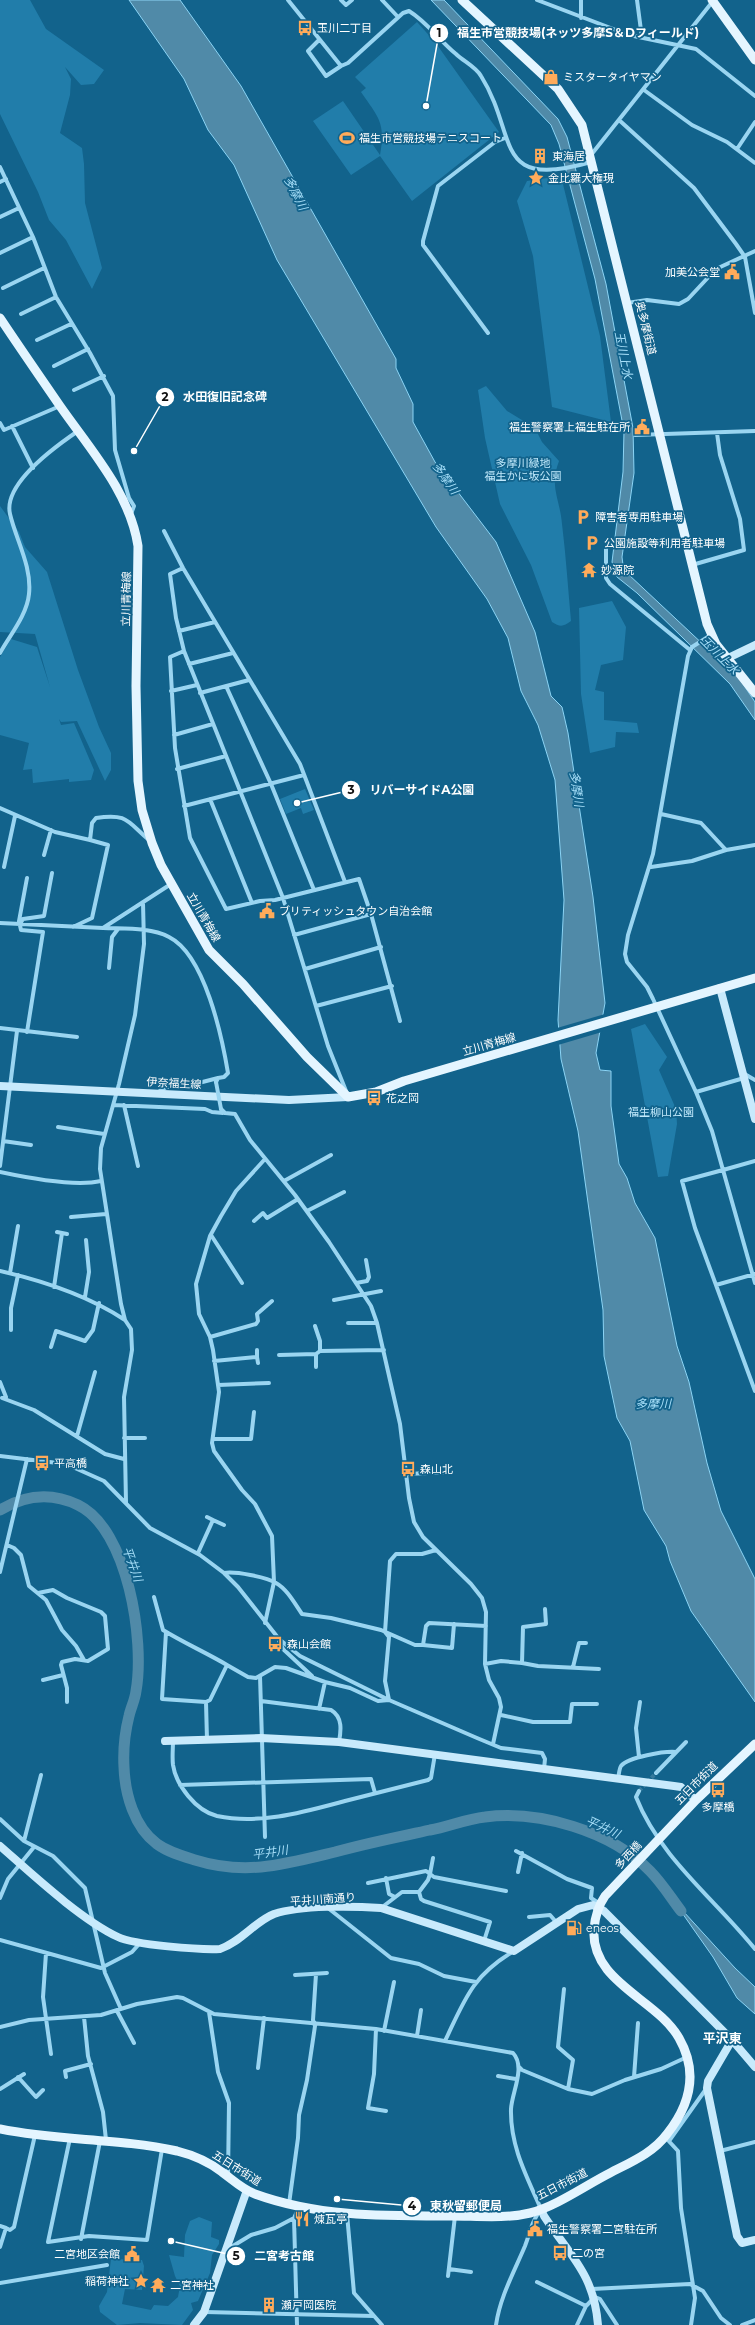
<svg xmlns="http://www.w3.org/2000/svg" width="755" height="2325" viewBox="0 0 755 2325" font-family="Montserrat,'Noto Sans JP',sans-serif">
<rect width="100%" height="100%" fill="#12638c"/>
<!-- green -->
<path fill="#217daa" d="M0 0H30L46 29 104 70 94 84 81 85 65 67 71 79 70 95 60 133 82 148 84 164 85 203 102 268 92 289 66 240 49 220 38 192 0 114Z
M417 22 435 42 499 132 412 201 380 156 351 175 313 121 343 101 380 155C386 122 378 117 361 92L366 88 355 77Z
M561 176 600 336 611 422 552 407 533 256 517 201 527 181Z
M486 386 507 411 535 428 542 442 559 461C549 487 560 499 562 524 566 556 568 589 571 621 563 627 560 627 552 622L531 565 500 504 485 438 478 390Z
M0 506 19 532 25 547 47 572 78 670 99 727 111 753V770L105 781 77 721 61 722 59 719 61 725 74 723 94 770 91 780 69 782V779L33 783 32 769 23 770 29 743 0 735V657L11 639 37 647 50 687 35 634 0 632Z
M612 601 626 627 623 660 601 665 595 690 604 692V720L637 723 639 733 616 732 615 747 590 753 581 694 579 608Z
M305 789 314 810 303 814 301 808 286 814 280 799Z
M645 1024 667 1057 659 1070 676 1109 677 1124 668 1176 658 1177 631 1029Z
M199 2217 212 2222 211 2237 219 2240V2244L212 2255 210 2273 198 2301 191 2303 193 2310 182 2325 140 2323 117 2325 100 2312 99 2306 107 2292 111 2259 142 2260 144 2266 142 2290 125 2289 122 2304 151 2310 154 2305 168 2306 178 2297 180 2286 175 2276 169 2255 184 2257 185 2235 190 2221Z"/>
<!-- water -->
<path fill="#508aa8" stroke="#8bd4f5" d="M129 0H180L241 86 396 359V368L413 404V422L435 462 496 542 535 632 551 696 562 707 568 733 593 897 605 1003 596 1053 600 1070 611 1071V1106L619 1164 627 1178 635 1203 655 1238 677 1346 689 1382 707 1463 721 1511 755 1579V1702L691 1611 670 1561 666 1546 644 1510 630 1441 617 1418 604 1356 603 1310 578 1131 561 1059 558 1020 564 900 555 780 538 725 521 691 508 638 487 599 436 527 277 260 234 165 208 130 184 79Z
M431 0H444L558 119 567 137 606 284 633 428 634 473 622 557 623 565 628 574 739 678 755 702V720L730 684 637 593 617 577 612 562 623 472 624 431 595 279 559 144 551 125Z
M673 1900 735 1968 755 1987V2014L737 1998 713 1957Z"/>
<!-- pier -->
<path fill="#12638c" d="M605 1014 602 1032 558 1045 557 1028Z"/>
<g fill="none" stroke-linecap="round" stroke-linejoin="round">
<!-- river -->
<path stroke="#508aa8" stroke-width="11" d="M0 1510C25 1495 51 1492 78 1505 128 1529 145 1641 136 1691 135 1700 131 1707 129 1716 125 1732 123 1750 124 1767 125 1794 134 1827 157 1844 168 1852 182 1856 195 1860 246 1876 286 1864 335 1852 367 1843 398 1837 430 1830 448 1827 466 1819 485 1817 539 1810 611 1831 650 1871 662 1883 671 1898 681 1911"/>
<!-- street-tunnel -->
<path stroke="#367a9d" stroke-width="4" stroke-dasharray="4 2" stroke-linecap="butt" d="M639 1791 656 1773"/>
<!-- street -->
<path stroke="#9ad5f1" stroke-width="4" d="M288 0 341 66 348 63 403 13 409 11C427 22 440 41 456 54 463 61 476 67 481 76 519 136 491 191 591 162
M341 0 346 5 352 0
M382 0 398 17
M537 0 629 35 696 49 755 96
M581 0V18
M637 0 642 38
M319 40 308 51 326 76 341 66
M644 90 692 125 727 142 755 163
M619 120 694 188 736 244 745 257 755 313
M737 149 755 122
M591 155 713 1
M0 167 33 237 56 297 90 353 113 396 115 450 129 498 134 506 131 514
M0 182 6 179
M0 217 19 208
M0 253 33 237
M3 288 44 268
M627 303 647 300 679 304 688 299 716 269 755 251
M21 314 56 297
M488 333 423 245V241L438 186 495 142 505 138
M37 340 71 324
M54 366 88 349
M74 390 104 376
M0 423 4 430 60 406
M12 426 33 468
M635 435 755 431
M164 531 183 568 300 764 345 882
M606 548V578L610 584 690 650
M692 565 744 550 740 519 720 455 717 433
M183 568 170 574 176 618 184 651 283 898 328 1046 346 1091
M179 631 215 622
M711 635 692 647 688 656 653 854 628 935 625 954 627 962 647 987 653 999 696 1092 712 1131 723 1170 682 1181 695 1228 755 1391
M184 651 170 657 175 748 190 838 226 909 260 901 275 900 359 879 371 914 400 1021
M0 653C10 635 27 615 29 594 32 566 16 540 10 514 3 484 56 446 78 431
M189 664 233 653
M226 686 271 784 314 890
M171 691 197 685
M200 693 249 680
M174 735 213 724
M177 769 226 756
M210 799 252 903
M184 806 304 775
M0 808 55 832 90 840 92 823 96 818C127 813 127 821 149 840
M661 814 701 823 726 850
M44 855 51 830
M4 867 15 816
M651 867 692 861 726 850 755 845
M0 923 103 928 171 884
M20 924 23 919 44 916 52 873
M73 927 92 918 108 845 90 840
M103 928C124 929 150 927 169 937 205 955 222 1037 228 1073L224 1077 218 1078 216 1082
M294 935 371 914
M109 968 112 937 118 929
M305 969 381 947
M316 1006 392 986
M0 1028 77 1037
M27 1032 43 932 21 930 19 921 27 878
M743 1073 755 1080
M696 1092 744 1078
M157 1093 166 1087 187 1086 218 1078
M113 1105 205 1109 212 1112 223 1113
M124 1105 138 1166
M221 1109 225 1113 235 1114 250 1140 295 1195 329 1242 371 1306 377 1323 400 1424 409 1498 414 1522 423 1537 471 1584 482 1598 486 1612 485 1664 489 1680 499 1698 501 1707 493 1744
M58 1127 104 1134
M3 1141 31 1145
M755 1161 723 1170 755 1283
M0 1166 17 1031
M0 1172C28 1178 74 1187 101 1181
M284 1181 331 1155
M307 1211 344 1192
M71 1217 106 1214
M254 1221 263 1213 267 1218 298 1199
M57 1232 67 1234
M211 1235 242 1283
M0 1271C44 1281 87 1295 125 1320
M10 1273 18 1226
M356 1283 367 1281 369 1277 366 1260
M716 1285 755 1274
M54 1287 62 1233
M85 1297 89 1272 86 1240
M334 1300 381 1291
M348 1323H377
M315 1326 320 1341V1351L316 1354V1367
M11 1330V1308L18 1275
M210 1337 256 1324 258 1321 257 1314 272 1301
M51 1347 56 1331 85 1341 93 1330 99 1303
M320 1351 384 1350
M279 1355 316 1354
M257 1357 258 1363
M214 1361 257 1357V1350
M0 1382 6 1397 2 1398 34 1410 105 1454 124 1459
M218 1385 269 1383
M77 1436 95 1372
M124 1438H145
M213 1439H251L254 1412
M0 1456 66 1464 104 1481 150 1528 200 1555 224 1573 238 1587 279 1639 300 1656 389 1700 477 1738 501 1748 542 1753 545 1759 544 1769
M407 1474 450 1472
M126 1503 124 1397 132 1350 131 1329 125 1320 121 1304 100 1169 101 1148 119 1084 135 1015 144 944 143 903
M213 1520 224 1525
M7 1545 14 1548 21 1555 29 1586 46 1600 62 1630 76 1646 84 1660
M198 1553 213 1520 207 1517
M0 1572 27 1459
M224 1573C235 1571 266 1577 276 1583 287 1589 295 1604 302 1614L331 1618 381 1630 415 1645H423L426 1626 429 1623 486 1626
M38 1593 53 1590 67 1598 101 1612 105 1616 108 1649 88 1661 75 1659 62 1662 61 1665 67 1688V1702
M154 1597 163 1630C184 1643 205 1652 227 1665L210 1700 206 1702 207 1740
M265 1623 274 1582 272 1536 255 1504 242 1490 214 1451 212 1443 219 1392 213 1350 210 1337 199 1314 196 1284 210 1236 221 1216 236 1191 265 1159
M166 1632 162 1699 206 1702
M279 1641 283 1649 312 1676
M423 1645 452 1648 454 1624
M522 1663 538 1666 599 1669
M485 1664 501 1661 522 1663 523 1627 546 1624 545 1609
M227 1665 248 1677 256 1678 275 1667 286 1668 325 1682 350 1688 378 1701 389 1700 385 1681 389 1637 385 1632 390 1561 396 1554H422L436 1550
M573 1667 579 1643H586
M260 1676 265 1837
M43 1680 63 1675
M261 1701 331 1710C343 1717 341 1731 339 1742
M319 1709 325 1682
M501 1715 533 1722H570L572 1704H597
M173 1741C173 1749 172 1757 173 1765 176 1785 196 1811 217 1816 260 1825 304 1812 345 1801 373 1794 400 1787 428 1780L431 1778 435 1754
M639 1757 636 1728 640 1702
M656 1773 686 1742
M618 1779C619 1775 619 1769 621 1766 628 1757 665 1751 676 1752
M180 1785 371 1779 375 1793
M639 1791 636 1797C660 1858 715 1899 755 1949
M0 1819 24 1841 53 1856 85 1888 105 1973 121 2009
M24 1841 41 1775
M516 1851 567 1879 592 1888 591 1898 600 1904
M433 1858 430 1874 434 1877 506 1891
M518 1872 522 1853
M386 1878 389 1894 395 1897
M368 1883 426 1871 430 1874 428 1880 419 1892H402L381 1908
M419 1892 421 1899 424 1901 490 1922 484 1941
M0 1898 8 1879 34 1847
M328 1908 391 1958 419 1964 444 1976 476 1982
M529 1917 550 1915 557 1923
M0 1940 101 1968 132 1952 140 1943
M46 1953 43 1997 51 2054
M295 1975 327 1973
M564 1989 558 2047 573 2060 568 2089
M117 2011 134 2043
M209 2012 218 2072 229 2103 228 2177
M84 2017 88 2056 103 2112 106 2140
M0 2027 29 2020 101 2015 137 2004 177 1997 183 1998 214 2014 376 2029 513 2053C526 2067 512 2092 511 2109 510 2146 527 2177 541 2209 531 2223 531 2230 525 2246 514 2272 500 2297 496 2325
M376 2029 374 2074 368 2108 386 2111
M384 2031 394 1982
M417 2036 421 2010
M445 2041C465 1999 472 1976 514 1951
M519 2067 522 2070 568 2089 592 2094 625 2080 661 2069 687 2057
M258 2068 264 2018
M498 2076 516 2079
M18 2077 36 2097 43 2090
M66 2077 65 2071 91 2064
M634 2077 638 2023
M0 2089 24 2074
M665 2137 678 2151 681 2208 695 2298 691 2325
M70 2138 48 2242 89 2236 147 2240 162 2149
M669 2141 706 2089
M720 2151 755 2142
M289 2204 298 2138 299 2115 307 2080 315 2026 313 2020 316 1974
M347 2214 354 2293 382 2325
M0 2226 6 2228
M81 2239 100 2141
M0 2247 6 2228 10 2230 14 2227 35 2135
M228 2249 251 2235 275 2228 294 2218
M449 2269 471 2272
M448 2276 455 2216
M537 2282 586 2306
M0 2283 107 2265
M592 2289 690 2284 703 2291 721 2318 730 2325
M205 2312 374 2316
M297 2325 294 2218 299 2207
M577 2325 586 2306 595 2297 600 2299 617 2325
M742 2325 755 2320"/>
<!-- secondary -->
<path stroke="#c8eafc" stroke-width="8" d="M728 658 755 645
M720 988 755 1119
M0 1086 289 1100 348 1097
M165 1741 261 1738 339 1742 674 1786 681 1787 696 1800
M0 1846C32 1874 80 1919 118 1937 134 1945 201 1950 220 1949 241 1942 254 1922 274 1914 301 1905 353 1906 381 1908L514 1951 578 1909 593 1905 604 1911 732 2040 755 2067
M732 2040 708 2081 707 2088 737 2236 742 2243 755 2240
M541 2209 544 2216C571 2257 594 2274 598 2325
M194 2325 204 2312 247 2190"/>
<!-- primary -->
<path stroke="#e4f5ff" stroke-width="9" d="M462 0 558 89 582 125 707 624 716 644 755 693
M712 0 755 60
M0 318C20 348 40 377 60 406 90 449 130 493 138 546L136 686 138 781 142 810 152 843 161 865 209 950 243 984 307 1057 348 1097 376 1092 404 1081 755 978
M0 2129C58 2141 119 2138 177 2151 193 2155 209 2162 222 2172 233 2180 242 2189 255 2194 318 2217 385 2216 451 2216 477 2216 505 2219 530 2213 557 2206 586 2185 610 2173 631 2162 653 2153 667 2134 690 2105 699 2073 679 2038 657 1999 590 1982 594 1929 595 1917 598 1906 605 1896L696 1800 755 1744"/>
<!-- street-bridge -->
<path stroke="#9ad5f1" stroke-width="4" d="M216 1082 221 1109"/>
</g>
<!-- icons -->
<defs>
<symbol id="bus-bare" viewBox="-9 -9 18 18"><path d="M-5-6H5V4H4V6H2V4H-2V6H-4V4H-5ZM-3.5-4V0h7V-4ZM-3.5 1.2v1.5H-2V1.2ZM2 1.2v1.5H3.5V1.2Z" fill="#ffab5a" stroke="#12638c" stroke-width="2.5" paint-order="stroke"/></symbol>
<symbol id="shop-bare" viewBox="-9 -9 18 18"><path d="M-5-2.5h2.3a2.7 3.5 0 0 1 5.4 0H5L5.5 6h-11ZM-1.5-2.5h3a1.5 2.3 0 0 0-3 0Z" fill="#ffab5a" stroke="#12638c" stroke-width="2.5" paint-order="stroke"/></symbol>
<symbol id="stadium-bare" viewBox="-9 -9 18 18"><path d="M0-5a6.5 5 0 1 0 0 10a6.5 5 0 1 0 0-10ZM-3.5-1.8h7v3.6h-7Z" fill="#ffab5a" stroke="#12638c" stroke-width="2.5" paint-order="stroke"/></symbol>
<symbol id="building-bare" viewBox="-9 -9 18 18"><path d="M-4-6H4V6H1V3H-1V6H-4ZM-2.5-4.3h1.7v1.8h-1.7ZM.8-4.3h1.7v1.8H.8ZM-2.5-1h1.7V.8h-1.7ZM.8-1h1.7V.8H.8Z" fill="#ffab5a" stroke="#12638c" stroke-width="2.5" paint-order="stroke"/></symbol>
<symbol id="sight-bare" viewBox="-9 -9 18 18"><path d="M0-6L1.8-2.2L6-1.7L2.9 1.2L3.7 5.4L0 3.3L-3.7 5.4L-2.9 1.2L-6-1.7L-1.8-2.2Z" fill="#ffab5a" stroke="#12638c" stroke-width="2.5" paint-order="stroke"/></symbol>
<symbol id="civic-bare" viewBox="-9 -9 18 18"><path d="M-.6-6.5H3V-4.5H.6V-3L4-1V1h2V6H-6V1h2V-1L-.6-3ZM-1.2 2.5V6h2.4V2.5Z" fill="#ffab5a" stroke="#12638c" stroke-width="2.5" paint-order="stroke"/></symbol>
<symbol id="parking-bare" viewBox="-9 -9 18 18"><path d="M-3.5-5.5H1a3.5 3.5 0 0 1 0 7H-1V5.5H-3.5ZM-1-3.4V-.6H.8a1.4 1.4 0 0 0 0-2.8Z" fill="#ffab5a" stroke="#12638c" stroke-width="2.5" paint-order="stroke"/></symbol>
<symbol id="temple-bare" viewBox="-9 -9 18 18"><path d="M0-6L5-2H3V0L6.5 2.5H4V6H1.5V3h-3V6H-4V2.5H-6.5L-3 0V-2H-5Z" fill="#ffab5a" stroke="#12638c" stroke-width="2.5" paint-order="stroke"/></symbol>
<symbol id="fuel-bare" viewBox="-9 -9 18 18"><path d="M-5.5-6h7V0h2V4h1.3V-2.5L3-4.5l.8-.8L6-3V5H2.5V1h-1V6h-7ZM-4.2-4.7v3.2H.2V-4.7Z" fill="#ffab5a" stroke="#12638c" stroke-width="2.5" paint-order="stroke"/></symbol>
<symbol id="restaurant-bare" viewBox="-9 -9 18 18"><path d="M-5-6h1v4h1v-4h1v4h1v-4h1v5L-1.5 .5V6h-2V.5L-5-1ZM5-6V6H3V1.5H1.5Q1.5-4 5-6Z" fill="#ffab5a" stroke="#12638c" stroke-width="2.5" paint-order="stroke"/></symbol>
</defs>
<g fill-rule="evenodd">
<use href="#bus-bare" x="294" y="17" width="22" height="22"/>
<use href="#shop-bare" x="540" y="66" width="22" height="22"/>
<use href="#stadium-bare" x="336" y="127" width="22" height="22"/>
<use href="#building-bare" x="529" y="145" width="22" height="22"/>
<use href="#sight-bare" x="525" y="167" width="22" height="22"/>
<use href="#civic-bare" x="721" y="261" width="22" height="22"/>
<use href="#civic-bare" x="631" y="416" width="22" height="22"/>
<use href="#parking-bare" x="572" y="506" width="22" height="22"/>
<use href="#parking-bare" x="581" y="532" width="22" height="22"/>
<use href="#temple-bare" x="578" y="559" width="22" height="22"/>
<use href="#civic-bare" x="256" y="900" width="22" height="22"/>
<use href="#bus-bare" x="363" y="1087" width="22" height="22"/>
<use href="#bus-bare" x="31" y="1452" width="22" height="22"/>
<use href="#bus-bare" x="397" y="1458" width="22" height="22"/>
<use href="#bus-bare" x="264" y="1633" width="22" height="22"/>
<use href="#bus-bare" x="707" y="1779" width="22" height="22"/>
<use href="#fuel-bare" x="563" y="1917" width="22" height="22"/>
<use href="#restaurant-bare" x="291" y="2208" width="22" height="22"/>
<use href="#civic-bare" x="524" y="2218" width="22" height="22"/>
<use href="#bus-bare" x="549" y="2242" width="22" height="22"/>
<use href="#civic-bare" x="121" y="2243" width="22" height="22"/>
<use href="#sight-bare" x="130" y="2270" width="22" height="22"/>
<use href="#temple-bare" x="147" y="2274" width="22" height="22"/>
<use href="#building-bare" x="258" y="2294" width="22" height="22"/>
</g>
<g text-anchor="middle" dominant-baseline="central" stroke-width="3.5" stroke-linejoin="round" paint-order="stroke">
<!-- poi labels -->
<g font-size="11" fill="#fff" stroke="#12638c" text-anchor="start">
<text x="317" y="28">玉川二丁目</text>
<text x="563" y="77">ミスタータイヤマン</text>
<text x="359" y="138">福生市営競技場テニスコート</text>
<text x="552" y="156">東海居</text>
<text x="548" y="178">金比羅大権現</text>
<text x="720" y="272" text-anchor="end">加美公会堂</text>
<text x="630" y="427" text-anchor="end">福生警察署上福生駐在所</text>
<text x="595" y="517">障害者専用駐車場</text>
<text x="604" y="543">公園施設等利用者駐車場</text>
<text x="601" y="570">妙源院</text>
<text x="279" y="911">ブリティッシュタウン自治会館</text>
<text x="386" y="1098">花之岡</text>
<text x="54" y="1463">平高橋</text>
<text x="420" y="1469">森山北</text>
<text x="287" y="1644">森山会館</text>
<text x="718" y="1807" text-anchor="middle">多摩橋</text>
<text x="586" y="1928">eneos</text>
<text x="314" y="2219">煉瓦亭</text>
<text x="547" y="2229">福生警察署二宮駐在所</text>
<text x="572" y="2253">二の宮</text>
<text x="120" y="2254" text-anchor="end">二宮地区会館</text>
<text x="129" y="2281" text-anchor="end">稲荷神社</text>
<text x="170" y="2285">二宮神社</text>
<text x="281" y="2305">瀬戸岡医院</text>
</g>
<!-- street labels -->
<g font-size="11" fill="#fff" stroke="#12638c">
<text transform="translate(646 328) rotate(76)">奥多摩街道</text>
<text transform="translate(126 599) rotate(-89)">立川青梅線</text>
<text transform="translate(204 917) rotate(60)">立川青梅線</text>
<text transform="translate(489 1044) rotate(-16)">立川青梅線</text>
<text transform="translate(174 1083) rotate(3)">伊奈福生線</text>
<text transform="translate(696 1783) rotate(-45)">五日市街道</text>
<text transform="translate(628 1855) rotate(-47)">多西橋</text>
<text transform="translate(323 1899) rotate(-4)">平井川南通り</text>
<text transform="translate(237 2168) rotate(32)">五日市街道</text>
<text transform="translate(562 2184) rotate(-27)">五日市街道</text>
</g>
<!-- park labels -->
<g font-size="11" fill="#c1e9fc" stroke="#12638c">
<text x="523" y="463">多摩川緑地<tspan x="523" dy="13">福生かに坂公園</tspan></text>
<text x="661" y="1112">福生柳山公園</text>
</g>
<!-- water labels -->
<g font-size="12" font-style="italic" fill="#a6def8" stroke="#12638c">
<text transform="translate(296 193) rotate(63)">多摩川</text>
<text transform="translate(624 355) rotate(79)">玉川上水</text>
<text transform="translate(446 478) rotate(55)">多摩川</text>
<text transform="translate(720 655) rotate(45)">玉川上水</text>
<text transform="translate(577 789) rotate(82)">多摩川</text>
<text x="653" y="1403">多摩川</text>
<text transform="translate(133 1564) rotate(70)">平井川</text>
<text transform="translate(603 1827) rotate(25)">平井川</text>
<text transform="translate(270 1852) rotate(-8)">平井川</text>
</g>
<!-- quarter labels -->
<g font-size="13" font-weight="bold" fill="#fff" stroke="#12638c">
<text x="722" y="2038">平沢東</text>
</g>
</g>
<!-- callouts -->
<path fill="none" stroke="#fff" stroke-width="1.5" d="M426 106L439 33M134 451L165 397M297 803L351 790M337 2199L412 2206M171 2241L236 2256"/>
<g fill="#fff" stroke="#12638c" stroke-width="1.5">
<circle cx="426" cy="106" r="4"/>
<circle cx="134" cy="451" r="4"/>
<circle cx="297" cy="803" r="4"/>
<circle cx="337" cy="2199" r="4"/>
<circle cx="171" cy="2241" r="4"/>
<circle cx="439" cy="33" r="10"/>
<circle cx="165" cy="397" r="10"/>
<circle cx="351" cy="790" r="10"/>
<circle cx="412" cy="2206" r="10"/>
<circle cx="236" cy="2256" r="10"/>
</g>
<g font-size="12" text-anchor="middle" font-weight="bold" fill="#111">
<text x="439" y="37">1</text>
<text x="165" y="401">2</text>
<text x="351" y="794">3</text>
<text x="412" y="2210">4</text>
<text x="236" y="2260">5</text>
</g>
<g font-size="12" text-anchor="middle" font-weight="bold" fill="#fff" stroke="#12638c" stroke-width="3.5" stroke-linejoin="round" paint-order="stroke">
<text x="578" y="37">福生市営競技場(ネッツ多摩S＆Dフィールド)</text>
<text x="225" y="401">水田復旧記念碑</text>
<text x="422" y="794">リバーサイドA公園</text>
<text x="466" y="2210">東秋留郵便局</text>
<text x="284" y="2260">二宮考古館</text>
</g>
</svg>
